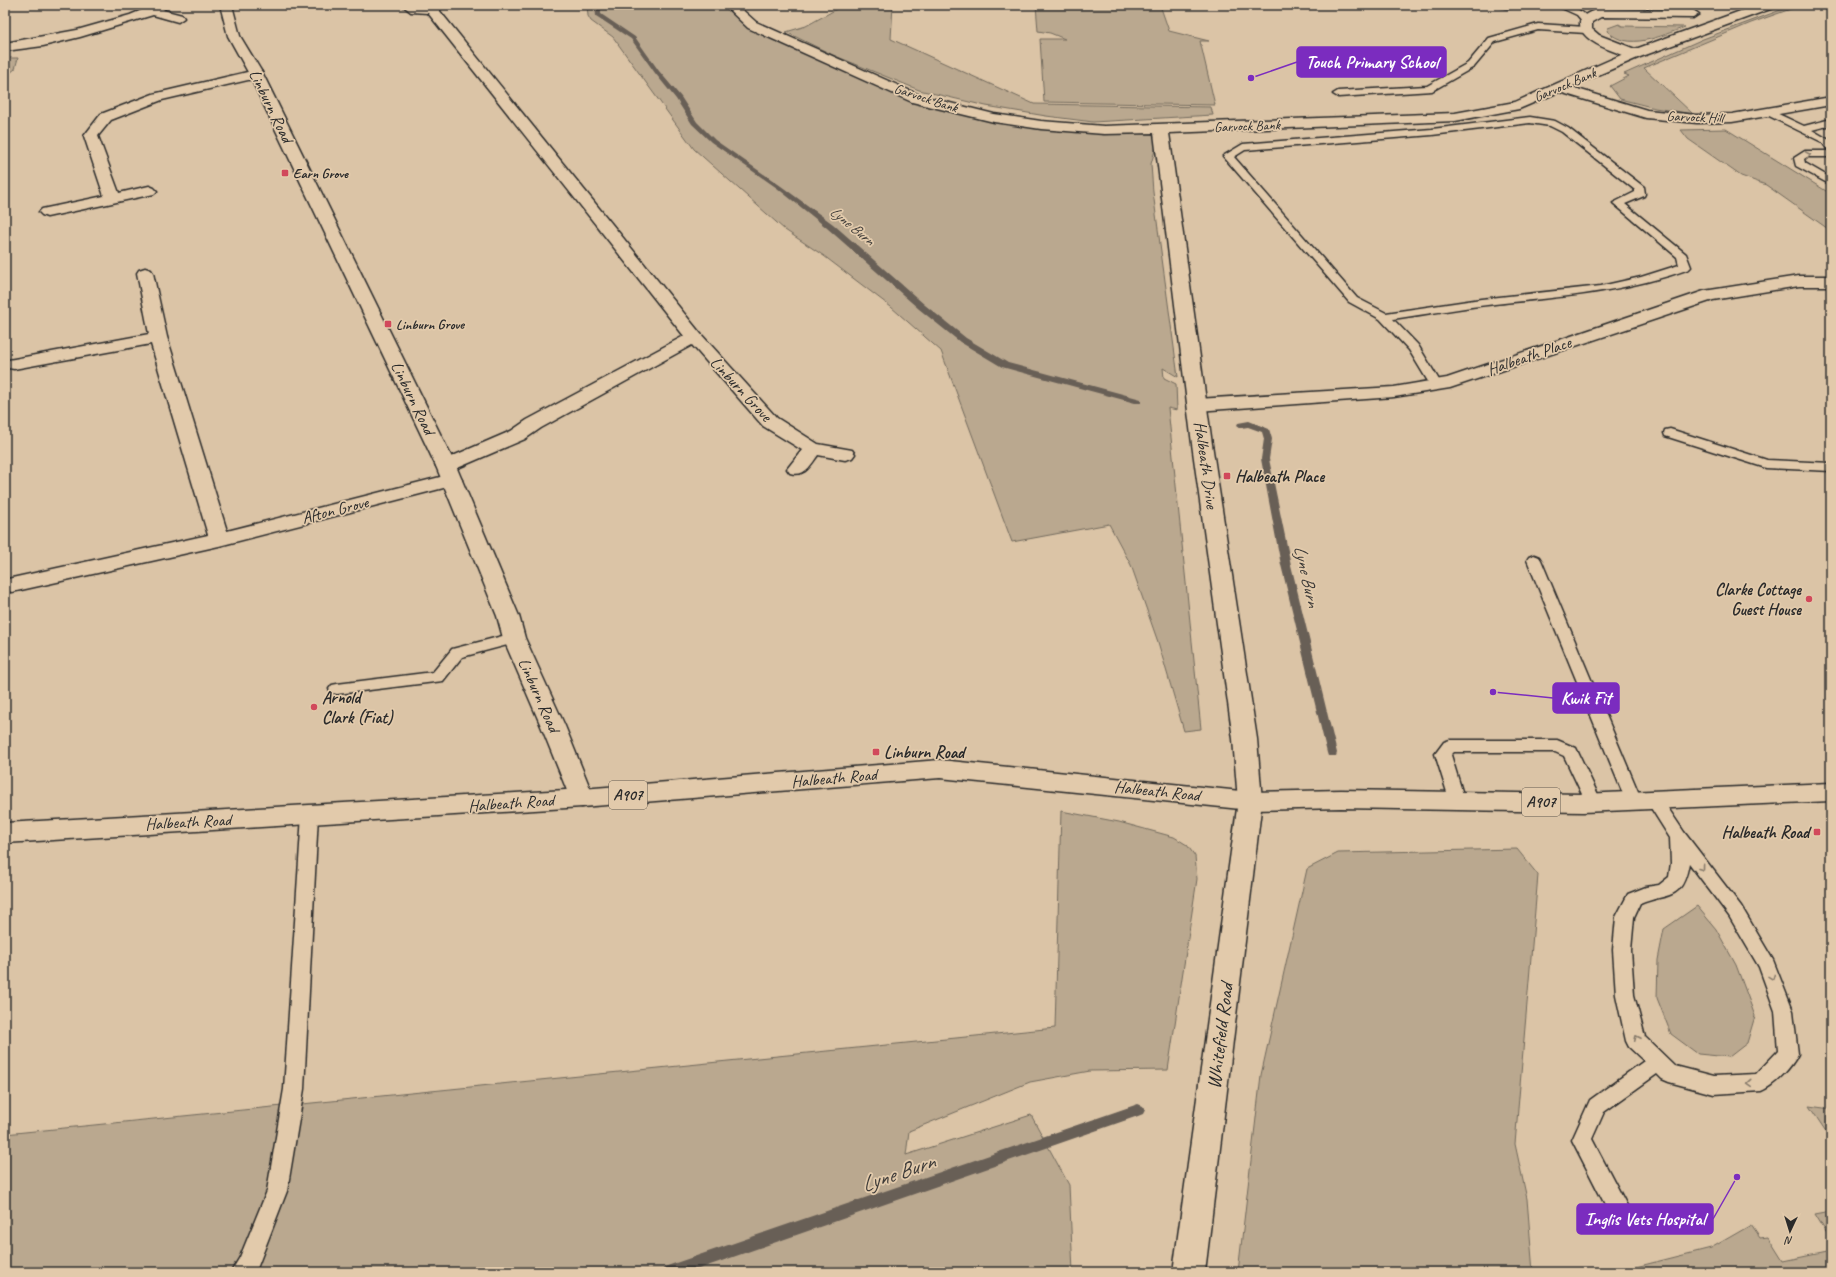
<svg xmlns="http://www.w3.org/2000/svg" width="1836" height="1277" viewBox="0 0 1836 1277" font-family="Caveat,sans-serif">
<rect width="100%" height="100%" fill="#dbc4a6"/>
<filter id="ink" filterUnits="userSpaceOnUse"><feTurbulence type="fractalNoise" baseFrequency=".025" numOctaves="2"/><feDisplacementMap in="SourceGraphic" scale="8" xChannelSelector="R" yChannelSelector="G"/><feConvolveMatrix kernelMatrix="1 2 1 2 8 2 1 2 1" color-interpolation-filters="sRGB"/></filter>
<g filter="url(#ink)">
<!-- green -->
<path fill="#baa88f" stroke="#726a5d" d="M587 5H730L752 25 917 99 1041 125 1161 129 1151 164 1153 192 1178 377 1163 368 1164 378 1176 384 1177 410 1168 408 1201 729 1184 731 1158 642 1131 565 1109 524 1012 542 941 351 891 307 824 256 785 230 694 149 613 37 591 21 588 16Z
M844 5H893L891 39 1034 104 1211 107 1213 115 1093 122 1046 116 986 106 919 90 833 55 786 32 806 26Z
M1036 5H1160L1169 31 1209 41H1200L1215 105 1044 102 1040 39H1065L1050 33 1038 31Z
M1794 5H1802L1751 23 1644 68 1693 114 1655 108 1620 99 1610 86 1629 76 1624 74 1703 39Z
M1619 24 1622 26 1685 27C1661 36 1628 52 1607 31L1608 28Z
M5 58H18L15 69 5 77Z
M1726 129 1831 194V231L1766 185 1741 176 1688 139 1681 130Z
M1061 811 1119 822 1174 837 1187 845 1195 856 1197 879 1168 1070 1090 1071 1030 1082 909 1131 906 1155 1031 1115 1069 1185 1073 1272H5V1134L1055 1028Z
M1517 849 1538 875 1515 1144 1527 1199 1533 1272H1238L1261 1075 1307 869 1338 853Z
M1697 906 1716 929 1736 965 1755 1016 1747 1043 1729 1057 1698 1054 1671 1034 1657 998 1658 960 1664 929Z
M1809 1106 1831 1109V1139Z
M1831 1211V1240L1815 1214Z
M1751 1225 1760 1238 1768 1237 1783 1261 1831 1251V1272H1616L1711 1248Z"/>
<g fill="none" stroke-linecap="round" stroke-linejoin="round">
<!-- stream -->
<path fill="#685f56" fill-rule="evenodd" d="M595 5H601V14L635 37 659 71 681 97 697 122 715 140 781 186 833 224 925 305 966 338 1008 363 1141 399V403H1135L1002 367 960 342 919 309 827 228 777 188 711 142 692 124 676 99 655 73 631 39 596 16Z
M1249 421 1269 429 1272 439 1269 459 1291 565 1337 753 1336 756H1328L1327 753 1281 565 1261 459 1264 439 1262 432 1248 427 1241 428 1237 425 1238 423Z
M1138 1104 1143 1106 1145 1110 1143 1114 1138 1116 690 1272H663L665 1267 670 1265Z"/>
<defs>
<path id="service" d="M1498 5H1518C1514 9 1502 9 1498 5Z
M1555 5C1569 5 1581 8 1590 20L1586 23 1583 22 1577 15Z
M1538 24 1586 27 1590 30 1586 33 1538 30 1495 42 1474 67 1432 91 1338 97 1333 94 1338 91 1427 86 1468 63 1489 38Z
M1770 110 1804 126 1831 119V125L1812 130 1831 141V150L1827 149 1822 142 1767 115 1765 113 1767 111Z
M1530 117 1555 121 1568 128 1644 187 1645 194 1644 196 1625 204 1686 254 1691 267 1689 269C1626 292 1561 297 1495 304 1461 308 1427 314 1393 319L1418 345 1442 385 1436 389 1432 388 1409 350 1380 319 1349 302 1223 156 1243 144 1432 129ZM1530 123 1550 126 1562 132 1635 190V192L1613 203 1677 257 1679 265 1641 277 1601 286 1481 299 1386 313 1357 298 1234 157 1245 150 1432 135Z
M1805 151H1831V157H1807L1804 159 1805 163 1831 178V185L1796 166 1794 158Z
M1670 429 1767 460 1831 463V471L1766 468 1665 436 1664 433 1665 430Z
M1534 555 1539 557 1541 560 1642 801 1640 805 1634 807 1628 805 1626 801 1527 560 1529 557Z
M514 633 519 634 521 638 519 642 462 657 443 681 337 694 332 693 329 689 332 685 337 684 433 672 452 649Z
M1450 740H1557L1576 748 1602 803 1600 807 1594 809 1588 807 1564 756 1555 752H1454L1451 755 1465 801 1463 805 1457 807 1451 805 1435 754 1444 742Z
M1654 794 1660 796 1684 832 1741 906 1773 960 1793 1011 1798 1054C1792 1067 1774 1086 1761 1091L1714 1094 1669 1082 1662 1079 1657 1074 1604 1112 1592 1139 1634 1219 1630 1226 1623 1229 1616 1226 1572 1140 1590 1100 1644 1061 1629 1047 1626 1041 1616 995 1613 950 1616 917 1628 894 1646 887 1659 885 1669 877 1671 863 1670 838 1646 800 1648 796ZM1689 863 1729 916 1759 967 1775 1011 1778 1051 1756 1074 1714 1076 1675 1066 1645 1037 1634 995 1631 950 1634 917 1640 904C1669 892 1682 902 1689 863Z
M310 809 316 810 318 815 304 1089 287 1191 256 1271 231 1272 240 1257 267 1191 284 1089 302 815 304 810Z"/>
<path id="minor" d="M154 5H168L163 10 182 15 184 18 178 22 153 15 80 37 43 46 5 51V43L77 30 130 15Z
M402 5H446L439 10 700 333 777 418 818 444 852 450 855 454 852 458 845 460 818 455C810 466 805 477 790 473L787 469 802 450 763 426 692 345 541 428 525 439 453 470 446 472 439 470 436 466 439 462 511 431 527 420 684 336 428 13 411 12Z
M1599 9 1693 10 1699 14 1693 18 1601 17 1592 22V29L1599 35 1640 51 1642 54 1635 58C1619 54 1579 42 1580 23 1580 15 1592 11 1599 9Z
M256 70 261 71 263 74 261 77 162 100 111 120 98 136 119 193 149 186 154 188 157 191 154 194 47 217 42 215 39 212 42 209 104 196 84 136 101 114 153 94Z
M1561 84 1647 110 1697 115 1732 114 1831 97V105L1732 122 1697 123 1646 118 1556 91 1554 88 1556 85Z
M145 268 151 270 153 273 167 337 227 531 452 474 459 476 462 480 459 484 219 546 12 592 5 590V580L12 578 208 535 151 344 14 369 8 368 5 364 8 360 14 359 149 334 137 273 139 270Z
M1799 276H1831V286H1799L1713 300 1450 388 1394 397 1197 411 1190 409 1188 405 1190 401 1197 399 1394 387 1447 378 1704 291Z"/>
<path id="tertiary" d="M220 5H232L240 36 263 74 456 466 519 616 525 638 565 726 594 798 591 805 582 807 573 805 570 798 541 726 503 638 497 616 436 466 249 74 228 36Z
M724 5H737L756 22 922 96 994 114 1041 121 1104 126 1455 113 1515 102 1630 51 1757 5H1775L1773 8 1640 57 1519 109 1455 121 1169 133 1212 444 1257 739 1262 801 1259 808 1250 810 1241 808 1238 801 1233 739 1192 444 1154 133 1104 134 1041 129 994 122 912 102 748 28Z"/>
<path id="secondary" d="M1250 792 1259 794 1262 801 1205 1272H1173L1238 801 1241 794Z"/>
<path id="primary" d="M940 760 1250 792 1341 790 1583 794 1831 783V801L1583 812 1341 808 1250 810 940 778 582 807 5 843V823L582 789Z"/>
</defs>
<!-- service casing -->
<use href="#service" stroke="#2b2b2b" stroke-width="3"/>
<!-- minor casing -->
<use href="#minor" stroke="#2b2b2b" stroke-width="3"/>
<!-- tertiary casing -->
<use href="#tertiary" stroke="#2b2b2b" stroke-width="3"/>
<!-- secondary casing -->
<use href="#secondary" stroke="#2b2b2b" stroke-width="3"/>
<!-- primary casing -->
<use href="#primary" stroke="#2b2b2b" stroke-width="3"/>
<!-- service -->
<use href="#service" fill="#e2caab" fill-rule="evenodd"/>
<!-- minor -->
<use href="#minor" fill="#e2caab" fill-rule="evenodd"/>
<!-- tertiary -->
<use href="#tertiary" fill="#e2caab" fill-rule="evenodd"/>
<!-- secondary -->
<use href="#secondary" fill="#e2caab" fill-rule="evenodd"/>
<!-- primary -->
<use href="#primary" fill="#e2caab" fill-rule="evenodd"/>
</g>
<!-- one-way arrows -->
<defs><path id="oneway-chevron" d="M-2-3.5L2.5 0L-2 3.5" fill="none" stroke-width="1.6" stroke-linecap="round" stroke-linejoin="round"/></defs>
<g stroke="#867a6b">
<use href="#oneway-chevron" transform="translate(1808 155) rotate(-10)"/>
<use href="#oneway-chevron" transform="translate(1702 868) rotate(53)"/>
<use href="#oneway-chevron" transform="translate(1772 977) rotate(69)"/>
<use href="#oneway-chevron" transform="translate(1637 1038) rotate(-115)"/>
<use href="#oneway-chevron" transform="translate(1749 1083) rotate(176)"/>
</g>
</g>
<!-- markers -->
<g fill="#d1495b" stroke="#e2caab" stroke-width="1.5">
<rect x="281" y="169" width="8" height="8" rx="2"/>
<rect x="384" y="320" width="8" height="8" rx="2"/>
<rect x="1223" y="472" width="8" height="8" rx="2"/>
<circle cx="1809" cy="599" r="4"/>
<circle cx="314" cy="707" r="4"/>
<rect x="872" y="748" width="8" height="8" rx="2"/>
<rect x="1813" y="828" width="8" height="8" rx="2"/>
</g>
<g text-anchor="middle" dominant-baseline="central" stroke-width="3.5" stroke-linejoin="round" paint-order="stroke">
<!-- far-street labels -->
<g font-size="14" fill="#2b2b2b" stroke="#e2caab">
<text transform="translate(1565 85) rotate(-23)">Garvock Bank</text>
<text transform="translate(926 98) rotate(18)">Garvock Bank</text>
<text transform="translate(1695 117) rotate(2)">Garvock Hill</text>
<text transform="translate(1247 126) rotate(-2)">Garvock Bank</text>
</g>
<!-- far-poi labels -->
<g font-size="14" font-weight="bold" fill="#2b2b2b" stroke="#e2caab" text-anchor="start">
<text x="293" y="173">Earn Grove</text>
<text x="396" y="324">Linburn Grove</text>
</g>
<!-- far-water labels -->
<g font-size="15" font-style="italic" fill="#3f3c39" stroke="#e2caab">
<text transform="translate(852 226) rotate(39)">Lyne Burn</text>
</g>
<!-- shield labels -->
<g fill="#e2caab" stroke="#625b51" stroke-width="1">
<rect x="609" y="781" width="38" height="28" rx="3"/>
<rect x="1522" y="788" width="38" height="28" rx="3"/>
</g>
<g font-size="16" font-weight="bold" fill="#2b2b2b">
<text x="628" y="795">A907</text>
<text x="1541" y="802">A907</text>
</g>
<!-- street labels -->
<g font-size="17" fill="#2b2b2b" stroke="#e2caab">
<text transform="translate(271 106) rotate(64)">Linburn Road</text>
<text transform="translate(1529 356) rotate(-19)">Halbeath Place</text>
<text transform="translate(741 389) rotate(47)">Linburn Grove</text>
<text transform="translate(413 398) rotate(64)">Linburn Road</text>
<text transform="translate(1206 465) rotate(82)">Halbeath Drive</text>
<text transform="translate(335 510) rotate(-14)">Afton Grove</text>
<text transform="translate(539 695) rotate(66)">Linburn Road</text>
<text transform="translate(834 778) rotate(-5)">Halbeath Road</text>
<text transform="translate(1157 791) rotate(6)">Halbeath Road</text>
<text transform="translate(511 803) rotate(-4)">Halbeath Road</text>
<text transform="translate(188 822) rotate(-3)">Halbeath Road</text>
</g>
<!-- poi labels -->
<g font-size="17" font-weight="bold" fill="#2b2b2b" stroke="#e2caab" text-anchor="start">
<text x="1235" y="476">Halbeath Place</text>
<text x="1801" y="589" text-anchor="end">Clarke Cottage<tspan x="1801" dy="20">Guest House</tspan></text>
<text x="322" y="697">Arnold<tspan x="322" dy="20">Clark (Fiat)</tspan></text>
<text x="884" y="752">Linburn Road</text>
<text x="1809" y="832" text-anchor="end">Halbeath Road</text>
</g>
<!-- water labels -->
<g font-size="18" font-style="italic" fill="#3f3c39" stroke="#e2caab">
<text transform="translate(1307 576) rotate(77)">Lyne Burn</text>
</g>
<!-- near-street labels -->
<g font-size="20" fill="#2b2b2b" stroke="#e2caab">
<text transform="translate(1220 1036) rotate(-83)">Whitefield Road</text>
</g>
<!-- near-water labels -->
<g font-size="22" font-style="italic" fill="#3f3c39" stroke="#e2caab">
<text transform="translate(898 1173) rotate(-19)">Lyne Burn</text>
</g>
</g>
<!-- callouts -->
<path fill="none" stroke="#7b2cbf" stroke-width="1.5" d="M1251 78L1297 62M1493 692L1553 698M1737 1177L1713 1219"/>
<g fill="#7b2cbf" stroke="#e2caab" stroke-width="1.5">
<circle cx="1251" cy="78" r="4"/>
<circle cx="1493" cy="692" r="4"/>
<circle cx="1737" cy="1177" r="4"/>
</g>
<g fill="#7b2cbf" stroke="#7b2cbf" stroke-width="1.5">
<rect x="1297" y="47" width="149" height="30" rx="4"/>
<rect x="1553" y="683" width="66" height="30" rx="4"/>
<rect x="1577" y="1204" width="136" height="30" rx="4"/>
</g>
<g font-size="18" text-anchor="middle" font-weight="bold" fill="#fff">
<text x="1372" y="68">Touch Primary School</text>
<text x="1586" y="704">Kwik Fit</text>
<text x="1645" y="1225">Inglis Vets Hospital</text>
</g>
<!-- margin -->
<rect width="1836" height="1277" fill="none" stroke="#e2caab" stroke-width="20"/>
<rect x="10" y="10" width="1816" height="1257" fill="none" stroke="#2b2b2b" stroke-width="1.5" filter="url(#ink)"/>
<!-- north arrow -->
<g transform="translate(1790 1231) rotate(184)" stroke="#e2caab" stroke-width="3" paint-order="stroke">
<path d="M0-3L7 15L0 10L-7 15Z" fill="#2b2b2b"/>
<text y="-6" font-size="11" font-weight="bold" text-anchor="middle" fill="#2b2b2b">N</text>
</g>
</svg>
